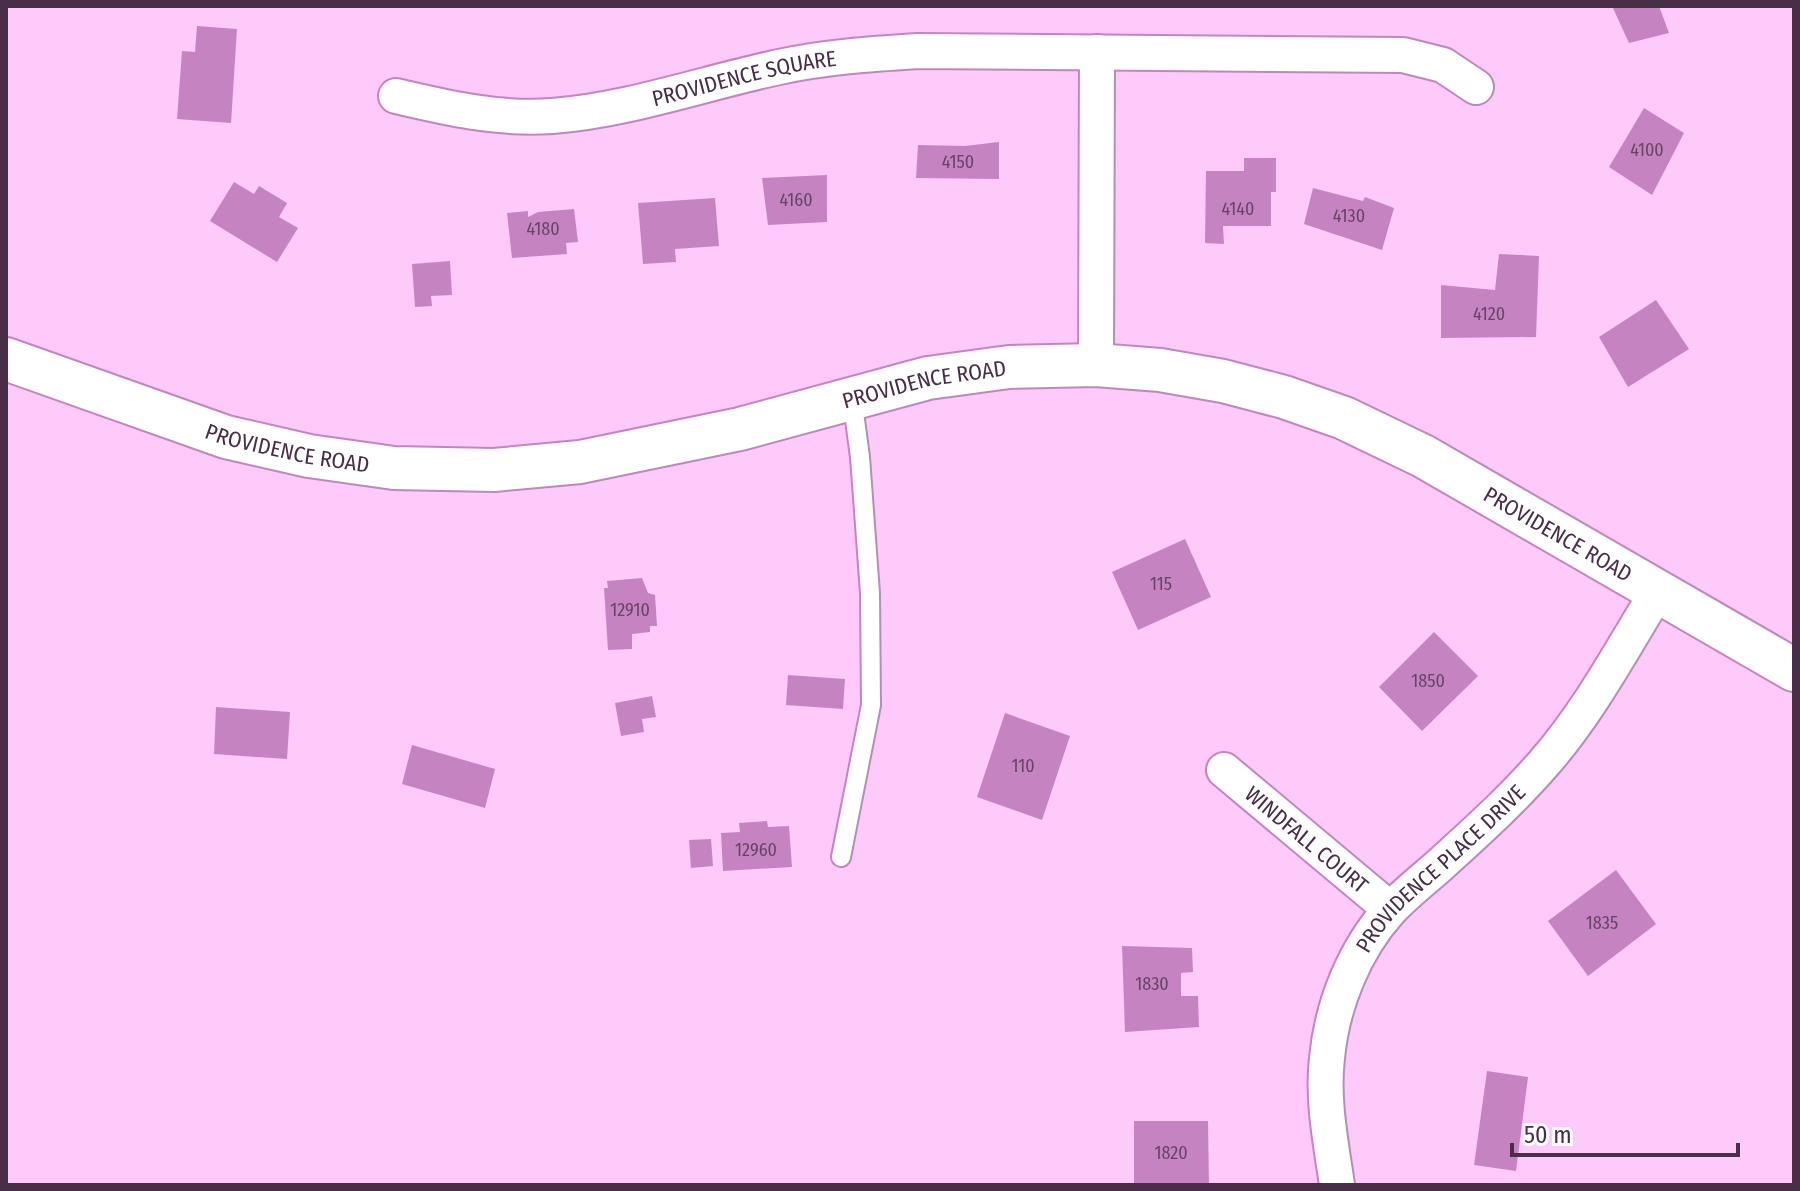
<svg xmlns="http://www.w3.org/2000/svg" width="1800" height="1191" viewBox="0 0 1800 1191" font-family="'Fira Sans Condensed',sans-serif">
<rect width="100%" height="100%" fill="#fdcaf9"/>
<!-- building -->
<path fill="#c584c1" d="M1612 6H1659L1669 33 1629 43Z
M197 26 237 29 231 123 177 119 182 51 195 52Z
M1644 108 1684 133 1652 195 1609 167Z
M999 142V179L916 178 918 145 965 146Z
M1244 158H1276V192H1271V226H1223L1224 244 1205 243 1206 171H1244Z
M827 175V222L768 225 762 178Z
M234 182 254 194 259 186 287 203 279 217 298 228 277 262 210 221Z
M1313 188 1363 201 1365 197 1394 208 1382 250 1304 224Z
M715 198 719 246 675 249 676 262 643 264 638 203Z
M574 209 578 242 566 243 567 254 512 258 507 213 528 211V217L538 212Z
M1499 254 1539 256 1536 337 1441 338V285L1495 290Z
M450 261 452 295 431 296 432 306 415 307 412 264Z
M1656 300 1689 349 1628 387 1599 337Z
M1185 539 1211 597 1138 630 1112 572Z
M642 578 648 593 655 595 657 626H650V632L632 634V649L608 650 604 588H608L607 581Z
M1434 632 1478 676 1422 731 1379 687Z
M788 675 845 679 843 709 786 705Z
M652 696 656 717 642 719 644 732 621 736 615 703Z
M216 707 290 712 287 759 214 754Z
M1005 713 1070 736 1042 820 977 797Z
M412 745 495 769 485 808 402 784Z
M767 821 768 827 789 826 792 867 723 871 721 833 740 832 739 823Z
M711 839 713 866 691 868 689 840Z
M1616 870 1656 924 1588 976 1548 921Z
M1122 946 1192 948 1193 972 1181 973V996H1198L1199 1027 1125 1032Z
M1487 1071 1528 1077 1516 1171 1474 1165Z
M1134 1121H1208L1209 1185H1134Z"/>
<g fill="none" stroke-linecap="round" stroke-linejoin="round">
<defs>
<path id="service" d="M841 857 871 705 870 593 860 457 852 398"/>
<g id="minor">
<path id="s1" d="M396 96C447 108 499 120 552 116 629 110 704 83 779 67 825 57 871 54 918 51L1403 55 1443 65 1476 87"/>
<path d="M1096 365 1097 52"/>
<path id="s2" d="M1224 770 1390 909"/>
<path id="s3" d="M1337 1185C1331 1143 1322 1100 1327 1058 1332 1005 1354 950 1390 910 1405 894 1423 880 1440 865 1476 832 1512 800 1544 763 1589 712 1622 649 1658 591"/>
</g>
<g id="tertiary">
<path id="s4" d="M6 359 226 437 309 456 394 468 494 470 580 462 740 429 928 378 1009 367 1096 365 1160 370 1223 381 1284 397 1344 418 1423 456 1794 670"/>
</g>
</defs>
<!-- service casing -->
<use href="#service" stroke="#c286be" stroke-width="22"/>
<!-- minor casing -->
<use href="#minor" stroke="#c286be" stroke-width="38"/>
<!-- tertiary casing -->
<use href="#tertiary" stroke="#c286be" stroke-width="46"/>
<!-- service -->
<use href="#service" stroke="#fff" stroke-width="18"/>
<!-- minor -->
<use href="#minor" stroke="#fff" stroke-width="34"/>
<!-- tertiary -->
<use href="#tertiary" stroke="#fff" stroke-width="42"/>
</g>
<g text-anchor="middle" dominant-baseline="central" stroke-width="7" stroke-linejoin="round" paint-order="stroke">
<!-- number labels -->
<g font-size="18" fill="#674466">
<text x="1647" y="150">4100</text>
<text x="958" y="162">4150</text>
<text x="796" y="200">4160</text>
<text x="1238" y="209">4140</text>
<text x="1349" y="216">4130</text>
<text x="543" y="229">4180</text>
<text x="1489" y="314">4120</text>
<text x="1161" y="584">115</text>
<text x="630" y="610">12910</text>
<text x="1428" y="681">1850</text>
<text x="1023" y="766">110</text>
<text x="756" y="850">12960</text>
<text x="1602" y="923">1835</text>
<text x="1152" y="984">1830</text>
<text x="1171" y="1153">1820</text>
</g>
<!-- street labels -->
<g font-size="22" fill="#482f47" stroke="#fefefe">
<text stroke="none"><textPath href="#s1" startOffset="354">PROVIDENCE SQUARE</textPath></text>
<text stroke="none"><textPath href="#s4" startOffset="944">PROVIDENCE ROAD</textPath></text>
<text stroke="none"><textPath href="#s4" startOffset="296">PROVIDENCE ROAD</textPath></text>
<text stroke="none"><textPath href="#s4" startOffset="1616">PROVIDENCE ROAD</textPath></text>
<text stroke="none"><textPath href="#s2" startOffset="108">WINDFALL COURT</textPath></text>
<text stroke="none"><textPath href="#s3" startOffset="356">PROVIDENCE PLACE DRIVE</textPath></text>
</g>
</g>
<!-- border -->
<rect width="1800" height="1191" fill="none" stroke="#482f47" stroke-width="16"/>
<!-- scale -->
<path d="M1512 1143v12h226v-12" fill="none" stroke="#482f47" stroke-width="4"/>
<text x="1524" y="1143" font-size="24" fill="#482f47" stroke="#fefefe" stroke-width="6" paint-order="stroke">50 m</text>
</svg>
